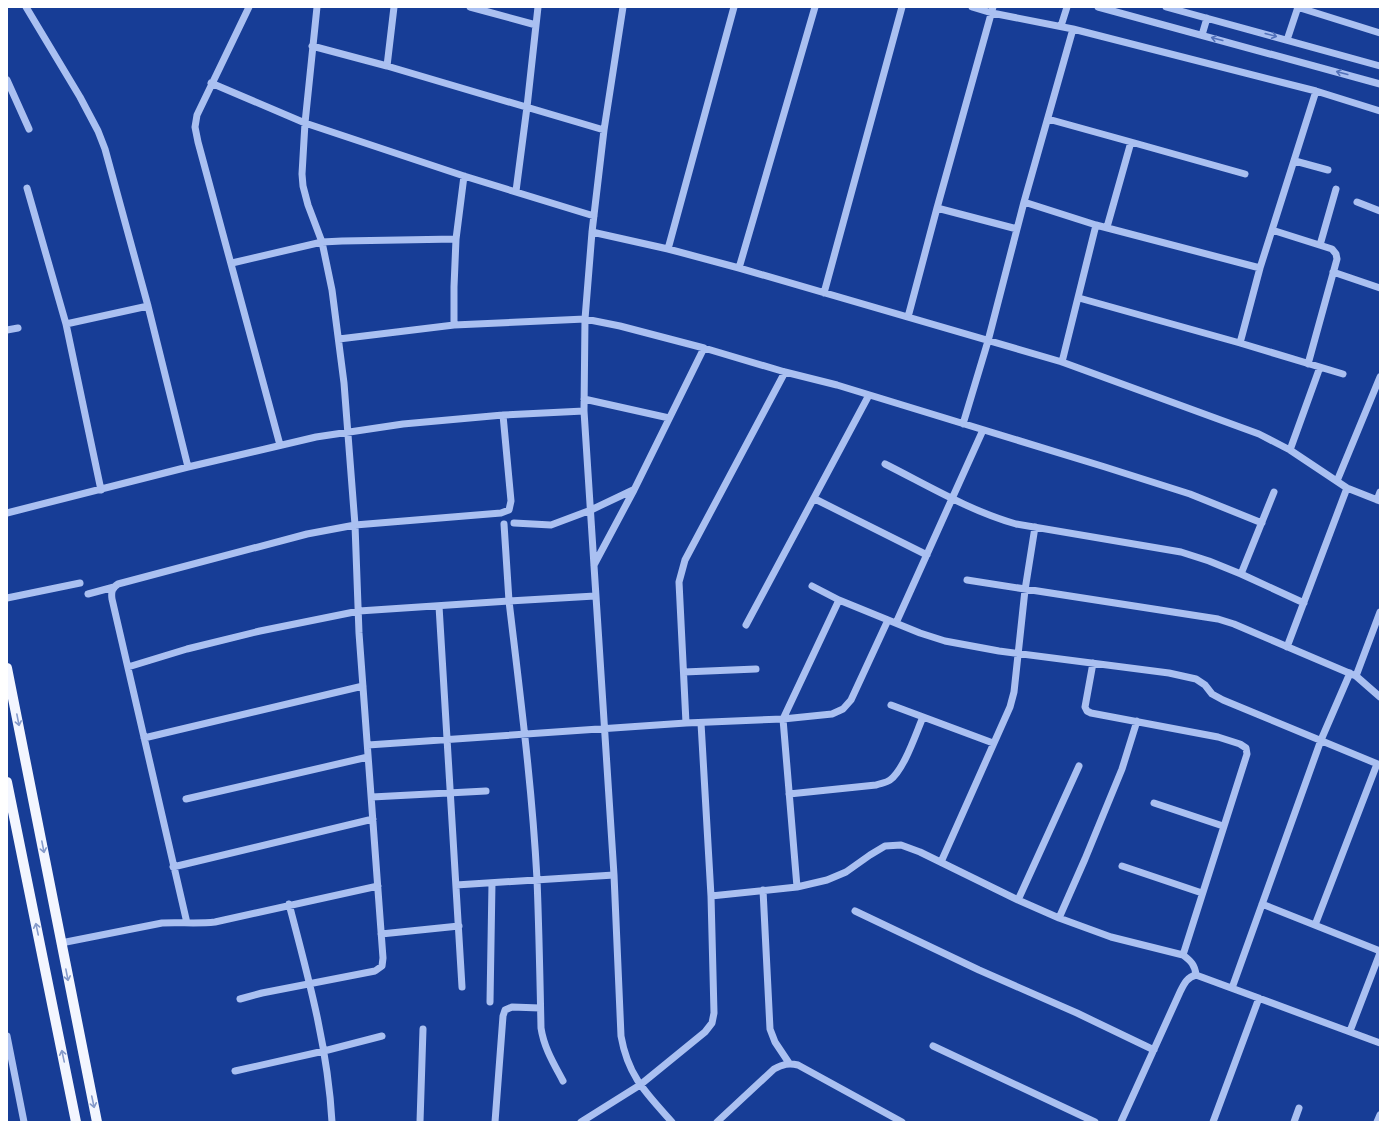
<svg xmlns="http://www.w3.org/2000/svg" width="1387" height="1129" viewBox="0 0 1387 1129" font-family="'Exo 2',sans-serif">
<rect width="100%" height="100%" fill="#173d96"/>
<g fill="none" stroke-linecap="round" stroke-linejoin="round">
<!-- minor -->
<path stroke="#aac0f1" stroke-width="7" d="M26 7 80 97 98 131 105 149 148 306 188 467
M249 7 197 115 195 127 198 142 280 445
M394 7 387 66 604 130
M470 7 536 25
M623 7 604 130 592 232 585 319 584 411 614 875 621 1036C628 1076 646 1093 672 1122
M972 7 992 13 1073 29 1316 91 1380 111
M1098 7 1380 84
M1166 7 1380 66
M1297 7 1380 33
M1061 26 1067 7
M1202 35 1207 18
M1287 40 1298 7
M312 46 387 66
M7 80 29 129
M211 83 305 123 464 176 594 216
M1048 119 1131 142
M1295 161 1328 170
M27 188 66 324
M516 191 527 107 538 7
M1024 202 1073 29
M1357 202 1380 211
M937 208 1017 229
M1107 227 1131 142 1245 174
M1272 230 1332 249 1336 254 1337 259 1308 364
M592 232 668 249 739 268 1062 362 1259 434 1290 450 1347 488 1380 501
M1320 245 1336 189
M668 249 734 7
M232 263 322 242 342 241 456 239
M739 268 815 7
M1333 272 1380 288
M824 293 902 7
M1079 298 1240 343 1260 268
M908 317 937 208 993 7
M454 325V287L456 239 464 176
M7 330 18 328
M339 339 454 325 585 319 620 326 704 348 785 372 837 385 1105 467 1190 494 1262 523
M1240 343 1343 374
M1062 362 1096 225
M584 399 669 418
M963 424 988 341 1024 202 1096 225 1260 268 1316 91
M1290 450 1320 367
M885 464C927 485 970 511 1016 524L1181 552 1209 561 1241 574 1304 603
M1337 481 1380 377
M101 490 66 324 148 306
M815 499 927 555
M1377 500 1380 492
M7 513 188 467 316 437 403 424 503 415 584 411
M514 523 551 525 591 510 633 490
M594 565 634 490 704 348
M1241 574 1274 492
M967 580 1218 619 1234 624 1356 676 1380 697
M812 586 839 600 920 633 945 641 999 651 1169 673 1196 679 1205 685 1212 694 1223 700 1380 765
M88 594 114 587
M7 598 80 583
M439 606 462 987
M896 623 983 430
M746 625 869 395
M1287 647 1347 488
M1093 663 1085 707 1087 711 1091 713 1218 737 1240 744 1246 748 1247 754 1183 955
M128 667 187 649 260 631 359 611 509 601 504 524
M684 672 756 669
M1356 676 1380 612
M891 705 993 743
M686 723 679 582 685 560 785 372
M144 738 363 686
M368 745 686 723 783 719 832 714 843 709 851 700 888 620
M789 794 876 785C881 783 886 783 890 780 904 770 916 733 923 717
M372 797 486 791
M186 799 368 757
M1154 803 1223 826
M941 862 1010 707 1014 692 1025 590 1035 527
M1122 866 1202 893
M173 867 373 819
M456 885 614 875
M797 887 783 719 839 600
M763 890 770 1029 775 1042 789 1063
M711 896 797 887 827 880 846 872 870 855 885 846 901 845 920 852 1018 900 1059 918 1111 937 1183 955C1191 961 1195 965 1196 975
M1018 900 1079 766
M289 904C308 976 328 1048 332 1122
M1262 904 1380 951
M855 911 979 970 1077 1013 1154 1050
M1059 918 1085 859 1122 769 1137 721
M187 923C161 815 138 707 112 599 111 592 112 588 118 584L307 534 355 525 344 383 332 290 322 242 308 205 303 186 302 174 305 123 317 7
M1315 925 1377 764
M381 934 459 926
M61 943 162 923C180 922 197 924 215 922L378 886
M1232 988 1321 740 1350 673
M240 999 262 993 375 971 382 966 383 958 359 633 355 525 501 513 509 510 511 501 503 415
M490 1002 492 883
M1350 1031 1380 953
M7 1036 24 1122
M933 1046 1095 1122
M235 1071 324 1051 382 1036
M563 1081C554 1064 544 1048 541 1028 540 979 539 929 537 879 532 786 520 694 509 601L595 596
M420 1122 423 1029
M495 1122 503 1016 505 1010 512 1007 540 1008
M581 1122 640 1085 705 1032 712 1023 714 1013 711 896 701 723
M717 1122 774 1069C783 1064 789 1063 798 1065L902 1122
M1121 1122 1180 992C1184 984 1187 977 1196 975L1380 1043
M1213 1122 1259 998
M1294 1122 1299 1108
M1377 1122 1380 1115"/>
<!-- major -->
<path stroke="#f3f6ff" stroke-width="10" d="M7 668 97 1122
M7 782 76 1122"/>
</g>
<!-- one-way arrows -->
<defs><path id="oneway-shaft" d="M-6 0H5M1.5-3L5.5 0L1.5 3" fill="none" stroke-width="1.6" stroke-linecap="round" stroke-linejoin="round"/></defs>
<g stroke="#5271ba">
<use href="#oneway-shaft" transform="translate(1271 35) rotate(15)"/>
<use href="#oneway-shaft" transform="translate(1217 39) rotate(-165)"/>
<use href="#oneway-shaft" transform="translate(1342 73) rotate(-165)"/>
</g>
<g stroke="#859aca">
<use href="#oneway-shaft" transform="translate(18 720) rotate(79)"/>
<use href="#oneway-shaft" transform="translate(43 847) rotate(79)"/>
<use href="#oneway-shaft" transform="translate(37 929) rotate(-102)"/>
<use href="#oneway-shaft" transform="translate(67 975) rotate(79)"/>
<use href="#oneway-shaft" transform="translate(63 1056) rotate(-102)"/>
<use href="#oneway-shaft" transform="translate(93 1102) rotate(78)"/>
</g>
<!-- border -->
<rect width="1387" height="1129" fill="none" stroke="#ffffff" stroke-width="16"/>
</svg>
